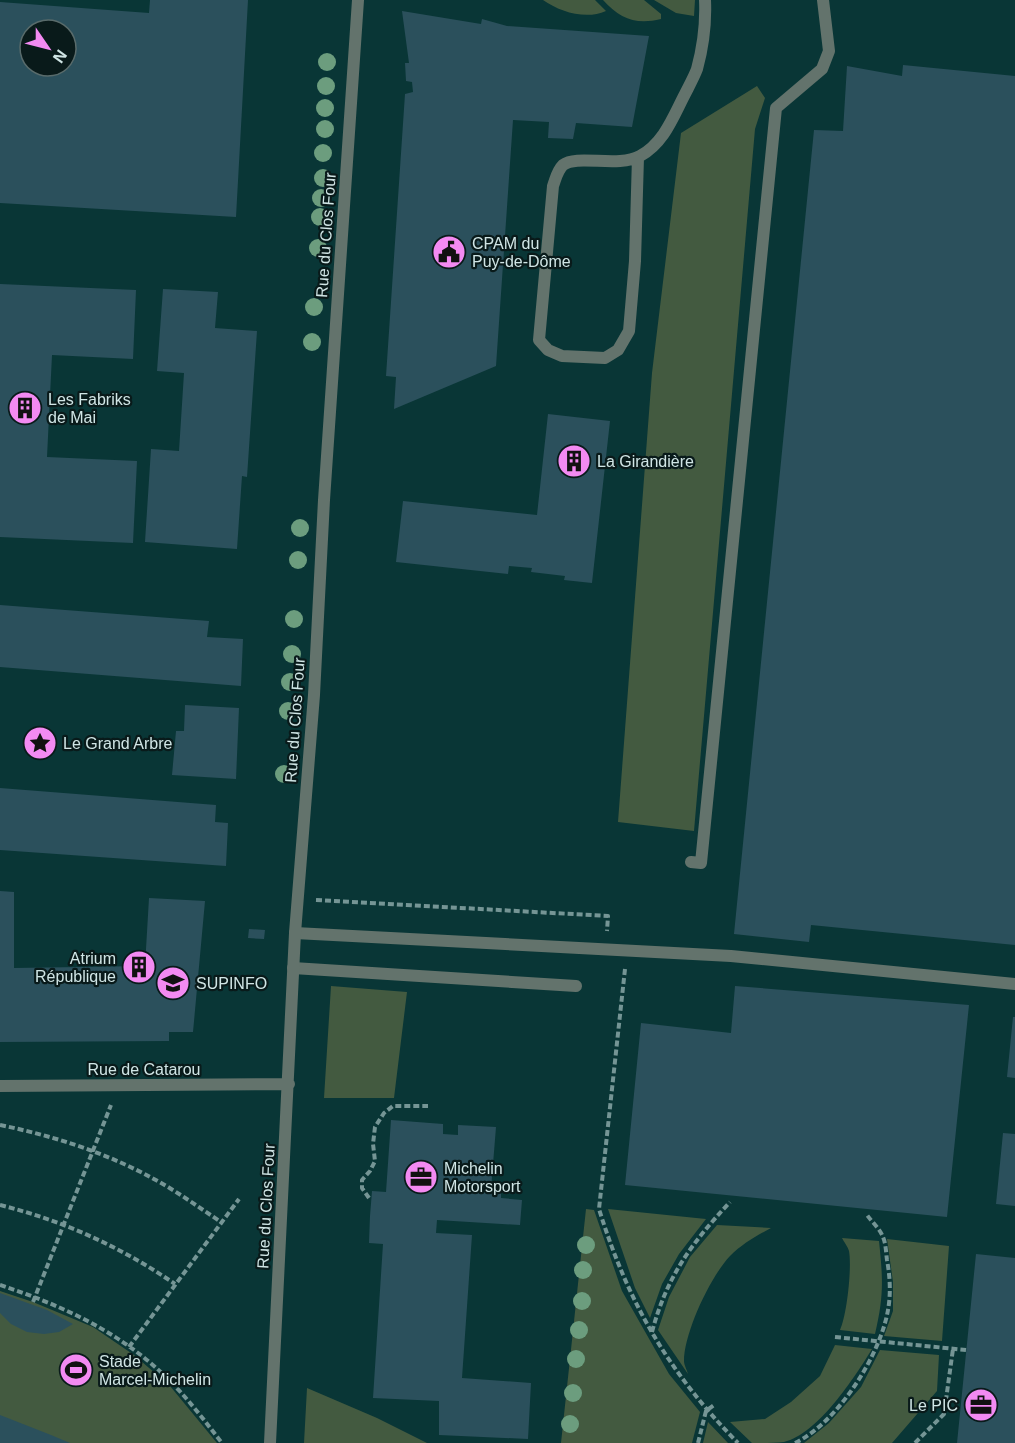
<svg xmlns="http://www.w3.org/2000/svg" width="1015" height="1443" viewBox="0 0 1015 1443" font-family="Helvetica,sans-serif">
<rect width="100%" height="100%" fill="#093636"/>
<!-- green -->
<path fill="#435a40" d="M543 0H595L606 11C586 20 560 12 543 0Z
M603 0H644L661 14V19C636 25 620 19 603 0Z
M654 0H695L694 16 676 13Z
M757 86 765 98 755 129 694 831 618 822 652 373 681 133Z
M331 986 407 992 394 1098H324Z
M586 1209 594 1210 622 1291 669 1374 700 1412 692 1443H561Z
M608 1209 706 1219 679 1254 662 1284 650 1318 635 1288Z
M717 1225 771 1228C756 1236 742 1244 730 1256 710 1277 684 1333 684 1361 684 1365 687 1370 688 1374L658 1330 669 1297 690 1257Z
M842 1238 879 1241C883 1279 884 1296 875 1334L840 1330C847 1315 852 1267 849 1251 848 1247 844 1242 842 1238Z
M887 1239 949 1246 942 1341 884 1336 893 1311V1282Z
M0 1291 33 1302 93 1327 134 1355 170 1386 217 1443H0Z
M835 1345 872 1349C855 1377 818 1434 784 1442 774 1443 762 1443 752 1443L730 1422 765 1419 791 1402 820 1376Z
M880 1350 939 1355 937 1391 892 1443H804L829 1423 861 1387Z
M307 1388 377 1418 427 1443H304Z
M708 1422 728 1443H703Z"/>
<!-- building -->
<path fill="#2b505c" fill-rule="evenodd" d="M150 0H248L236 217 0 203V2L149 13ZM30 30H66V66H30Z
M402 11 481 24 482 19 507 26 649 36 632 127 576 123 573 139 548 138 549 122 513 120 496 366 394 409 396 377 386 376 405 94 413 92 412 82 406 81 405 63H409Z
M903 65 1015 76V945L811 925 809 942 734 934 814 130 843 131 847 66 902 76Z
M0 284 136 290 133 359 52 355 47 457 137 461 133 543 0 537Z
M163 289 218 292 215 328 257 331 247 477 242 476 237 549 145 542 151 449 179 451 184 373 157 371Z
M548 414 610 421 592 583 564 580 565 576 531 572 532 568 509 566 508 574 396 562 403 501 537 515Z
M0 605 209 621 207 637 243 639 241 686 0 667Z
M185 705 239 708 236 779 172 775 176 731H184Z
M0 788 216 805 215 822 228 823 226 866 0 850Z
M0 891 14 892V968L145 966 149 898 205 901 193 1032H169V1041L0 1042Z
M249 929 265 930 264 939 248 938Z
M735 986 969 1005 947 1217 625 1185 641 1023 731 1033Z
M1013 1017H1015V1078L1007 1077Z
M391 1120 443 1124V1134L458 1135V1125L496 1127 491 1189 501 1190V1198L522 1200 520 1225 437 1220 436 1233 472 1235 462 1378 531 1383 528 1439 439 1435V1401L373 1398 383 1244 369 1243 370 1216 372 1191 386 1192Z
M1003 1133 1015 1134V1206L996 1204Z
M976 1254 1015 1258V1443H957Z
M0 1293 47 1310 73 1324 59 1332 44 1334 27 1332 11 1324 0 1313Z
M0 1415 51 1435 70 1443H0Z"/>
<g fill="none" stroke-linecap="round" stroke-linejoin="round">
<!-- path -->
<path stroke="#759595" stroke-width="4" stroke-dasharray="6 3" stroke-linecap="butt" d="M316 900 608 916 607 931
M625 969 599 1209C628 1303 669 1373 738 1443
M0 1125C59 1137 116 1156 168 1187 186 1198 203 1210 221 1222
M369 1198 362 1188V1180L370 1171 375 1161 373 1144 375 1127 384 1113 393 1106H428
M0 1205C64 1221 121 1247 175 1284
M0 1285C61 1305 118 1331 165 1376 186 1396 204 1420 222 1443
M33 1302 111 1105
M652 1332C667 1276 691 1244 730 1202
M835 1337 966 1350
M129 1347 239 1199
M698 1443 706 1411 714 1405
M795 1443C838 1422 880 1356 888 1310 891 1294 890 1276 887 1260 886 1253 886 1244 883 1237 880 1229 872 1222 867 1215
M915 1443 944 1414 953 1349"/>
<!-- lane -->
<path stroke="#63736c" stroke-width="12" d="M638 157 635 261 629 331 618 350 605 358 562 356 548 350 539 340 553 186C556 178 557 171 563 165 577 154 618 168 640 156 664 143 673 117 685 94 689 86 694 77 697 69 703 47 706 22 705 0
M691 862 701 863 776 108 822 69 829 51 823 0
M295 933 731 956 1015 984
M293 968 576 986"/>
<!-- street -->
<path stroke="#63736c" stroke-width="12" d="M0 1086 289 1084
M270 1443 295 933 314 695 324 500 358 0"/>
</g>
<!-- trees -->
<g fill="#6c9d7e">
<circle cx="327" cy="62" r="9"/>
<circle cx="326" cy="86" r="9"/>
<circle cx="325" cy="108" r="9"/>
<circle cx="325" cy="129" r="9"/>
<circle cx="323" cy="153" r="9"/>
<circle cx="323" cy="178" r="9"/>
<circle cx="321" cy="198" r="9"/>
<circle cx="320" cy="217" r="9"/>
<circle cx="318" cy="248" r="9"/>
<circle cx="314" cy="307" r="9"/>
<circle cx="312" cy="342" r="9"/>
<circle cx="300" cy="528" r="9"/>
<circle cx="298" cy="560" r="9"/>
<circle cx="294" cy="619" r="9"/>
<circle cx="292" cy="654" r="9"/>
<circle cx="290" cy="682" r="9"/>
<circle cx="288" cy="711" r="9"/>
<circle cx="284" cy="774" r="9"/>
<circle cx="586" cy="1245" r="9"/>
<circle cx="583" cy="1270" r="9"/>
<circle cx="582" cy="1301" r="9"/>
<circle cx="579" cy="1330" r="9"/>
<circle cx="576" cy="1359" r="9"/>
<circle cx="573" cy="1393" r="9"/>
<circle cx="570" cy="1424" r="9"/>
</g>
<!-- icons -->
<defs>
<symbol id="civic-disc" viewBox="-11 -11 22 22"><circle r="9.5" fill="#f38af2" stroke="#091a1a"/><path d="M-.6-6.5H3V-4.5H.6V-3L4-1V1h2V6H-6V1h2V-1L-.6-3ZM-1.2 2.5V6h2.4V2.5Z" fill="#111"/></symbol>
<symbol id="building-disc" viewBox="-11 -11 22 22"><circle r="9.5" fill="#f38af2" stroke="#091a1a"/><path d="M-4-6H4V6H1V3H-1V6H-4ZM-2.5-4.3h1.7v1.8h-1.7ZM.8-4.3h1.7v1.8H.8ZM-2.5-1h1.7V.8h-1.7ZM.8-1h1.7V.8H.8Z" fill="#111"/></symbol>
<symbol id="sight-disc" viewBox="-11 -11 22 22"><circle r="9.5" fill="#f38af2" stroke="#091a1a"/><path d="M0-6L1.8-2.2L6-1.7L2.9 1.2L3.7 5.4L0 3.3L-3.7 5.4L-2.9 1.2L-6-1.7L-1.8-2.2Z" fill="#111"/></symbol>
<symbol id="university-disc" viewBox="-11 -11 22 22"><circle r="9.5" fill="#f38af2" stroke="#091a1a"/><path d="M0-5L7-2L0 1L-7-2ZM-4 1L0 2.5L4 1V4Q0 6-4 4Z" fill="#111"/></symbol>
<symbol id="office-disc" viewBox="-11 -11 22 22"><circle r="9.5" fill="#f38af2" stroke="#091a1a"/><path d="M-6-3h4V-5.5h4V-3h4V5H-6ZM-1-4.5V-3h2v-1.5ZM-6 0V1H6V0Z" fill="#111"/></symbol>
<symbol id="stadium-disc" viewBox="-11 -11 22 22"><circle r="9.5" fill="#f38af2" stroke="#091a1a"/><path d="M0-5a6.5 5 0 1 0 0 10a6.5 5 0 1 0 0-10ZM-3.5-1.8h7v3.6h-7Z" fill="#111"/></symbol>
</defs>
<g fill-rule="evenodd">
<use href="#civic-disc" x="430" y="233" width="38" height="38"/>
<use href="#building-disc" x="6" y="389" width="38" height="38"/>
<use href="#building-disc" x="555" y="442" width="38" height="38"/>
<use href="#sight-disc" x="21" y="724" width="38" height="38"/>
<use href="#building-disc" x="120" y="948" width="38" height="38"/>
<use href="#university-disc" x="154" y="964" width="38" height="38"/>
<use href="#office-disc" x="402" y="1158" width="38" height="38"/>
<use href="#stadium-disc" x="57" y="1351" width="38" height="38"/>
<use href="#office-disc" x="962" y="1386" width="38" height="38"/>
</g>
<g text-anchor="middle" dominant-baseline="central" stroke-width="4.5" stroke-linejoin="round" paint-order="stroke">
<!-- street labels -->
<g font-size="16" fill="#d0e5e5" stroke="#091a1a">
<text transform="translate(326 235) rotate(-86)">Rue du Clos Four</text>
<text transform="translate(295 720) rotate(-86)">Rue du Clos Four</text>
<text x="144" y="1069">Rue de Catarou</text>
<text transform="translate(266 1206) rotate(-87)">Rue du Clos Four</text>
</g>
<!-- poi labels -->
<g font-size="16" fill="#d0e5e5" stroke="#091a1a" text-anchor="start">
<text x="472" y="243">CPAM du<tspan x="472" dy="18">Puy-de-Dôme</tspan></text>
<text x="48" y="399">Les Fabriks<tspan x="48" dy="18">de Mai</tspan></text>
<text x="597" y="461">La Girandière</text>
<text x="63" y="743">Le Grand Arbre</text>
<text x="116" y="958" text-anchor="end">Atrium<tspan x="116" dy="18">République</tspan></text>
<text x="196" y="983">SUPINFO</text>
<text x="444" y="1168">Michelin<tspan x="444" dy="18">Motorsport</tspan></text>
<text x="99" y="1361">Stade<tspan x="99" dy="18">Marcel-Michelin</tspan></text>
<text x="958" y="1405" text-anchor="end">Le PIC</text>
</g>
</g>
<!-- north arrow -->
<g transform="translate(48 48) rotate(125)"><circle r="28" fill="#091a1a" stroke="#596b6b" stroke-width="1.5"/>
<path d="M0-4.5L10 22L0 15L-10 22Z" fill="#f38af2"/>
<text y="-9" font-size="16" font-weight="bold" text-anchor="middle" fill="#d0e5e5">N</text>
</g>
</svg>
